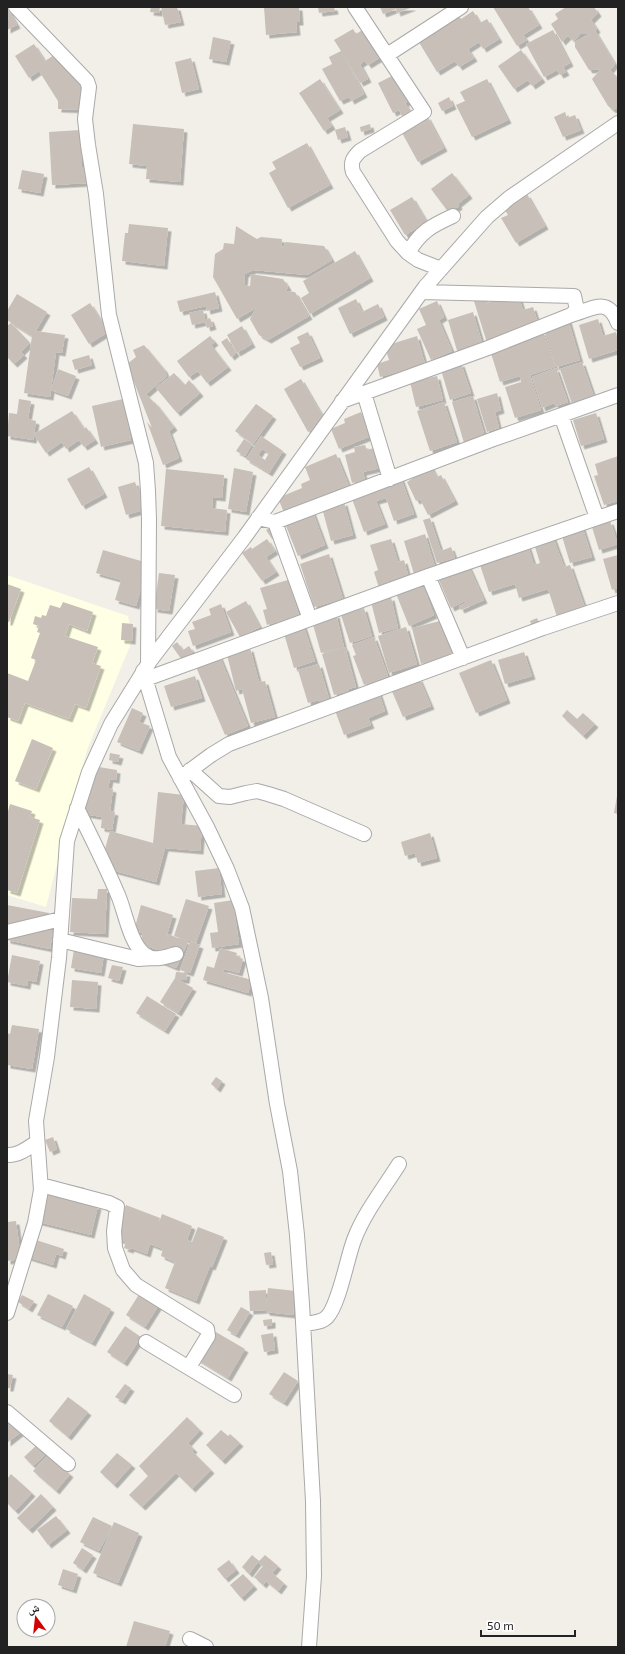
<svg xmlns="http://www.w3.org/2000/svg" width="625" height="1654" viewBox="0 0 625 1654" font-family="'Exo 2','Noto Naskh Arabic',sans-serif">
<defs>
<filter id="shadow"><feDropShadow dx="3.5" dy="3.5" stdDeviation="0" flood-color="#0004"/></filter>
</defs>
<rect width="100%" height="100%" fill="#f2efe9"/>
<!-- education -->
<path fill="#ffffe5" d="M7 575 128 616 132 641 87 750 46 907 7 895Z"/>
<!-- building -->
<path fill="#c7bfb8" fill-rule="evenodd" filter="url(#shadow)" d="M7 7 17 25 7 30Z
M151 7H160L159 13 150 12Z
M161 7H177L181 22 165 25Z
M264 7H299L300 22H296L297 32 266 35Z
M318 7H334L335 11 319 13Z
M380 7H413L397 13 396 9 383 14Z
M493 7H528L539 25 523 35 527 40 517 46Z
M566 7H594L598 13 591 20 597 29 595 31 615 64 610 70 618 78V107L613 110 608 106 592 79 601 69 589 70 575 47V42L589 34H580L574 41 568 36 562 42 551 24 558 19 555 14Z
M473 11 480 23 487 19 499 39 483 49 479 42 468 49 474 58 459 67 455 61 437 72 417 39 458 15 461 19Z
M353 29 356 34 364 29 381 57 368 65 365 61 360 64 368 79 360 83 342 53 364 94 351 101 349 97 340 101 322 69 332 64 329 57 341 51 334 40Z
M553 30 570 63 563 67 566 72 560 75 557 70 544 77 526 44Z
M213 37 231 41 226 62 209 59Z
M34 44 45 61 54 55H62L87 93V110L58 109V101L39 71 29 78 15 56Z
M521 50 542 79 532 86 528 80 514 89 498 66Z
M191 58 199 89 182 93 175 62Z
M398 73 411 100 405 103 410 112 402 116 399 110 393 113 378 83Z
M320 79 340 110 327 118 332 126 324 131 299 93Z
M487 79 508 120 472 137 456 105 465 101 460 92Z
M449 97 453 106 442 111 438 103Z
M565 112 567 118 575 115 581 130 563 137 554 117Z
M427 116 444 148 418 162 401 131Z
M133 124 184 129 180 182 146 179 147 166 129 164Z
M370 124 371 129 361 132 360 127Z
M345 127 348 137 338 140 335 130Z
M80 130 82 167H88L89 183 52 185 49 132Z
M307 143 330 185 288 208 269 173 276 169 272 162Z
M22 170 44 174 40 193 18 189Z
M452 173 469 195 458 204 459 206 449 213 431 189Z
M527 194 545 226 516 243 501 218 508 215 503 207Z
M412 197 427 222 405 235 390 210Z
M129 224 168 228 164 266 122 261 125 233H128Z
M236 226 257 239 261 237 282 239 281 250 286 242 324 246 332 260 307 275 253 270 245 274 244 285 250 286 251 274 283 279 288 287 286 291 295 292 309 316 268 340 259 335 250 319 256 308 237 319 213 277 215 254 223 249 224 243 234 244Z
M355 251 370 278 310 314 301 298 309 293 303 281Z
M516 288 523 310 533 307 540 329 488 346 473 298 483 295 486 303 499 299Z
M215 292 219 308 207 311 206 306 180 312 177 301Z
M17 294 47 312 36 331 65 335 62 353 56 352 50 397 24 393 32 336 7 320V311Z
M356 299 362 312 378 304 384 317 350 334 338 308Z
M437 301 444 317 439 320 452 351 431 360 417 329 426 325 419 309Z
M90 303 108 332 89 344 71 315Z
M203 310 205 320 210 318 213 326 207 328 205 322 192 325 189 313Z
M473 312 483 346 458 354 448 320Z
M568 319 580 360 556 367 543 326Z
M598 319 603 336 616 332 618 341V350L589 359 579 325Z
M11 323 30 343 21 352 24 355 14 364 7 357V326Z
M242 326 252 344 237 353 227 335Z
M543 331 555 367 530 375 541 410 515 418 505 387 521 382 520 376 500 382 489 347Z
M308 332 320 358 300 367 290 348 300 343 297 337Z
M210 336 215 342 211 345 228 367 207 383 198 371 189 377 177 361Z
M417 336 425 364 380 377 377 364 389 360 385 346Z
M227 338 236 353 231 357 221 342Z
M144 345 164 369 167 376 146 394 155 404 154 401 174 427 169 431 179 458 163 465 147 422 152 428 127 364 136 357 133 350Z
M89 355 92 365 75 370 72 360Z
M582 362 594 397 572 404 560 369Z
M461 363 471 393 450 400 441 370Z
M556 368 568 402 556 406 554 403 542 408 532 377Z
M58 369 76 376 68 396 51 390Z
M174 373 185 385 189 380 200 393 177 413 156 388Z
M437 376 443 400 416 407 410 382Z
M301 379 326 422 308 432 284 389Z
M497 393 501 410 495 412 499 428 487 432 477 399Z
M473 396 484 433 480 435 481 438 464 443 452 402Z
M19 399 31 401 28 419 36 421 34 434 72 411 84 429 86 427 95 440 84 447 79 440 66 449 62 442 46 453 34 435 33 440 7 436 9 413 17 414Z
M123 399 131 440 101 447 92 406Z
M444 402 457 442 430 451 417 411Z
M256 404 273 416 253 444 235 431Z
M361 412 371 436 339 449 331 429 345 423 344 419Z
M596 413 604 439 581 446 573 420Z
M261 436 283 451 269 473 246 459ZM262 449 269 453 265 460 258 455Z
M244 439 252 444 245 456 236 451Z
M365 445 367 450 374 448 380 468 363 472 365 480 352 483 345 455 355 452 354 447Z
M336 454 349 486 309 502 325 545 298 556 282 516 285 515 278 498 302 488 301 484 310 480 305 467Z
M618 456V501L604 505 594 476 598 475 595 464Z
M429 463 437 477 441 475 455 501 428 515 420 499 416 501 407 482 413 478 410 472Z
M89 467 104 494 82 506 67 479Z
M234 468 253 472 246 512 228 509Z
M166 469 224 475 222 498 213 497 212 508 227 510 225 532 161 526Z
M398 470 414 514 394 521 386 498 376 501 385 524 364 532 351 496Z
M135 482 138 490 144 489 150 508 126 515 118 487Z
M344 502 353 535 331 541 322 508Z
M430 518 441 551 451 547 455 558 437 563 423 520Z
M580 520 592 557 570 563 559 526Z
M610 521 618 544 599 550 592 527Z
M270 528 275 537 272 539 266 530Z
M551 531 564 567 570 565 586 611 558 620 548 589 519 598 515 584 489 592 477 556 526 540 534 565 540 563 532 537Z
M425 534 435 567 414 574 404 541Z
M267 539 275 551 266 557 276 572 262 581 242 553 251 547 252 549Z
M391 539 398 562 404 560 409 578 379 588 374 572 378 570 370 545Z
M103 550 148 563 136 606 115 600 121 580 96 573Z
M329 554 343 599 314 607 300 564Z
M618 555V588L612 590 603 559Z
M465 558 484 600 461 610 459 606 466 603 465 601 451 608 435 571Z
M159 573 175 575 169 611 154 609Z
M288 580 299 615 267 625 263 610 267 609 260 588Z
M417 582 419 587 429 583 434 594 427 597 434 615 409 626 395 591Z
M7 584 21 589 9 622H7Z
M391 597 398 628 379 633 371 602Z
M246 601 260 627 240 637 226 612Z
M63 602 93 612 87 631 69 624 65 636 98 647 92 663 101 666 86 708 75 704 69 719 25 703 18 721 7 717V673L28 681 36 660 31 658 40 633 37 632 39 626 33 624 35 616 41 618 42 615 46 616 50 605 60 608Z
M221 604 231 632 193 646 188 631 195 629 192 622 211 615 209 609Z
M364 608 372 636 350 643 341 615Z
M336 614 344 647 321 653 312 621Z
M537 618 540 625 533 628 530 621Z
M444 620 454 655 421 664 412 628Z
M122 623 133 624 132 641 121 640Z
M303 624 315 661 294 668 283 630Z
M406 627 417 664 389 673 378 636Z
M374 637 388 676 364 685 353 656 356 655 352 645Z
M177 642 183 650 189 646 193 652 182 660 172 646Z
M345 647 356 687 348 689 349 691 334 695 322 654Z
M250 648 259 682 265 681 275 717 251 723 242 689 236 691 227 655Z
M524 652 532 676 505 684 498 660Z
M219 655 248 726 225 735 193 660Z
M491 660 507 700 476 713 459 673Z
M319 664 330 702 320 705 319 700 308 703 298 670Z
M195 676 202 698 171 707 164 686Z
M419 678 431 706 403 717 391 689Z
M378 690 385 711 368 718 371 725 344 735 333 705Z
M132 708 143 713 139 722 150 726 139 751 117 742Z
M567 710 577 719 583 713 595 724 583 736 562 716Z
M32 739 53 748 36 789 15 781Z
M110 753 120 755 118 762 109 760Z
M93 766 117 770 116 780 110 779 108 788 113 789 110 811 115 812 112 830 101 828 102 817 84 814Z
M158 792 184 795 181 824 202 826 200 851 165 848 156 882 100 867 110 831 153 843Z
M617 796 618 797V814L614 813Z
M10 804 32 811 30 817 40 820 17 893 7 890V815Z
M430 833 437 858 418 863 415 853 405 856 401 842Z
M219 868 222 894 198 897 195 871Z
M98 889H107L105 934 70 932 72 898 97 899Z
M186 899 209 906 196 943 174 936Z
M233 900 239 944 212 948 210 933 218 932 214 903Z
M7 905 49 913 46 925 54 926 50 949 7 940Z
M141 905 173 915 165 941 168 934 188 942 176 968 157 960 161 951 139 944 143 933 134 931Z
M190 942 200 945 190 973 180 970Z
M75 943 105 948 101 973 71 968Z
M220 948 237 953 236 956 243 959 239 973 224 969 223 972 252 980 248 993 203 980 207 966 214 968Z
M12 955 40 961 36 982 28 980 27 986 7 982Z
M112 965 123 967 119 981 108 978Z
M176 972 187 973 186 980H179L193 988 178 1013 160 1002 175 978Z
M72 980 98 982 96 1009 70 1007Z
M147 996 176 1014 165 1031 136 1013Z
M12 1025 39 1029 32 1069 7 1065V1033L10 1034Z
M216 1077 222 1081 217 1089 211 1084Z
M53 1137 57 1149 50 1152 45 1140Z
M45 1179 85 1188 81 1202 98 1206 91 1235 35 1221Z
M126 1205 160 1218 155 1234 162 1214 192 1226 187 1240 192 1242 198 1227 224 1237 212 1267 210 1266 196 1301 165 1288 175 1262 161 1256 163 1249 150 1244 147 1254 131 1248 130 1250 124 1248 126 1242 114 1238Z
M16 1221 21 1259 7 1261V1222Z
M33 1239 64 1249 62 1256 56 1254 53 1265 27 1257Z
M271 1252 273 1264 266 1265 264 1253Z
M143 1288 162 1300 145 1327 126 1315Z
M268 1288 296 1291 293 1315 266 1312V1310L250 1311 249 1291 266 1290V1306Z
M48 1294 73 1306 62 1327 37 1315Z
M84 1294 111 1309 92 1343 66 1329Z
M22 1295 34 1301 29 1309 18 1302Z
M241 1307 250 1312 236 1335 227 1330Z
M272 1319V1325L264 1326 263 1320Z
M125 1326 141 1337 124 1363 107 1352Z
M209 1328 245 1349 228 1378 192 1356Z
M273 1333 275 1350 264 1352 261 1335Z
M284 1372 298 1381 284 1403 269 1394Z
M7 1374 13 1375 10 1388H7Z
M125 1384 131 1388 122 1401 115 1397Z
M68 1397 88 1412 68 1437 49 1421Z
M7 1417 26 1428 7 1443Z
M187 1417 200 1430 188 1443 194 1449 192 1451 211 1470 192 1489 176 1473 142 1507 129 1495 148 1476 139 1466Z
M221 1430 228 1436 230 1434 240 1443 222 1461 206 1445Z
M40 1442 49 1451 33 1466 24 1457Z
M117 1453 132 1465 114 1485 100 1472Z
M48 1455 70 1474 56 1491 33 1471Z
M11 1474 32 1493 15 1511 7 1503V1479Z
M41 1494 53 1507 29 1530 17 1518Z
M56 1516 67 1530 48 1545 37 1530Z
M93 1517 112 1526 99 1551 80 1542Z
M114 1522 139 1533 118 1583 93 1573Z
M82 1548 93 1555 83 1570 73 1563Z
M252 1555 259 1561 265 1555 278 1566 272 1573 284 1583 278 1591 266 1581 263 1585 254 1577 263 1566 258 1562 249 1574 242 1567Z
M229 1560 236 1570 225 1579 217 1569Z
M63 1569 78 1574 73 1590 58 1585Z
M243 1574 254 1586 241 1598 230 1585Z
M134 1621 170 1631 165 1647H126Z"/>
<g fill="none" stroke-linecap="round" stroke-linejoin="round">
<defs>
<path id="minor" d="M16 7 87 81 89 87 85 119 88 145 96 194 109 315 146 463 148 491 149 519 148 664
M355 7 424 112 360 151C353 158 350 162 353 172L397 241 408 253 418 260 441 269
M387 55 461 7
M408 253C420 232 431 226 453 216
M571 315C593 309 608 296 618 323
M364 393 390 479
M342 401 488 348 571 315 577 310 574 296 422 292
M561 415 597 518
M258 518 275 522 491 440 618 395
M275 522 310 619
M428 576 463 658
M143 671 169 757 207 827 227 869 242 908 261 998 277 1104 290 1171 297 1235 302 1304 313 1501 314 1576 309 1647
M146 679 428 576 618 511
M190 770 219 796 230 797 246 793 257 791 268 794 284 799 364 834
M180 778 211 755 229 744 543 628 618 603
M77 808C91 837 106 866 118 895 125 911 130 943 144 954 154 962 165 957 176 954
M7 932 61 919
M60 940 138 959 153 958
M7 1155C18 1156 28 1148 37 1142
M41 1185 109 1203 117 1207 114 1231 115 1248 123 1270 136 1285 207 1329 208 1336 189 1367
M7 1313 35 1223 41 1190 36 1121 47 1057 59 958 67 841 89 772 111 724 150 661 244 538 425 287 487 217 509 198 618 123
M304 1324C311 1323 321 1323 327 1317 339 1305 347 1258 354 1240 364 1213 384 1188 399 1164
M146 1342 234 1395
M7 1412 68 1464
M190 1639 206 1647"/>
</defs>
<!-- minor casing -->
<use href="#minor" stroke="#a9a9a9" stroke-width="16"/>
<!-- minor -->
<use href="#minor" stroke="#fff" stroke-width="14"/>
</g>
<!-- border -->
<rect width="625" height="1654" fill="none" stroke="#222222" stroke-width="16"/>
<!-- north arrow -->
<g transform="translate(36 1618) rotate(345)"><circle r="19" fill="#ffffff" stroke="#a7a7a7"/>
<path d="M0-3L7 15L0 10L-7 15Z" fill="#d40000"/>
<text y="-6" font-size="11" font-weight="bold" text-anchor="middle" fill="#222222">ش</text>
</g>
<!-- scale -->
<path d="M481 1630v6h94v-6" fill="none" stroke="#222222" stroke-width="2"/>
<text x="487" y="1630" font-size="12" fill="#222222" stroke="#ffffff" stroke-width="3" paint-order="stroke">50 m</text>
</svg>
